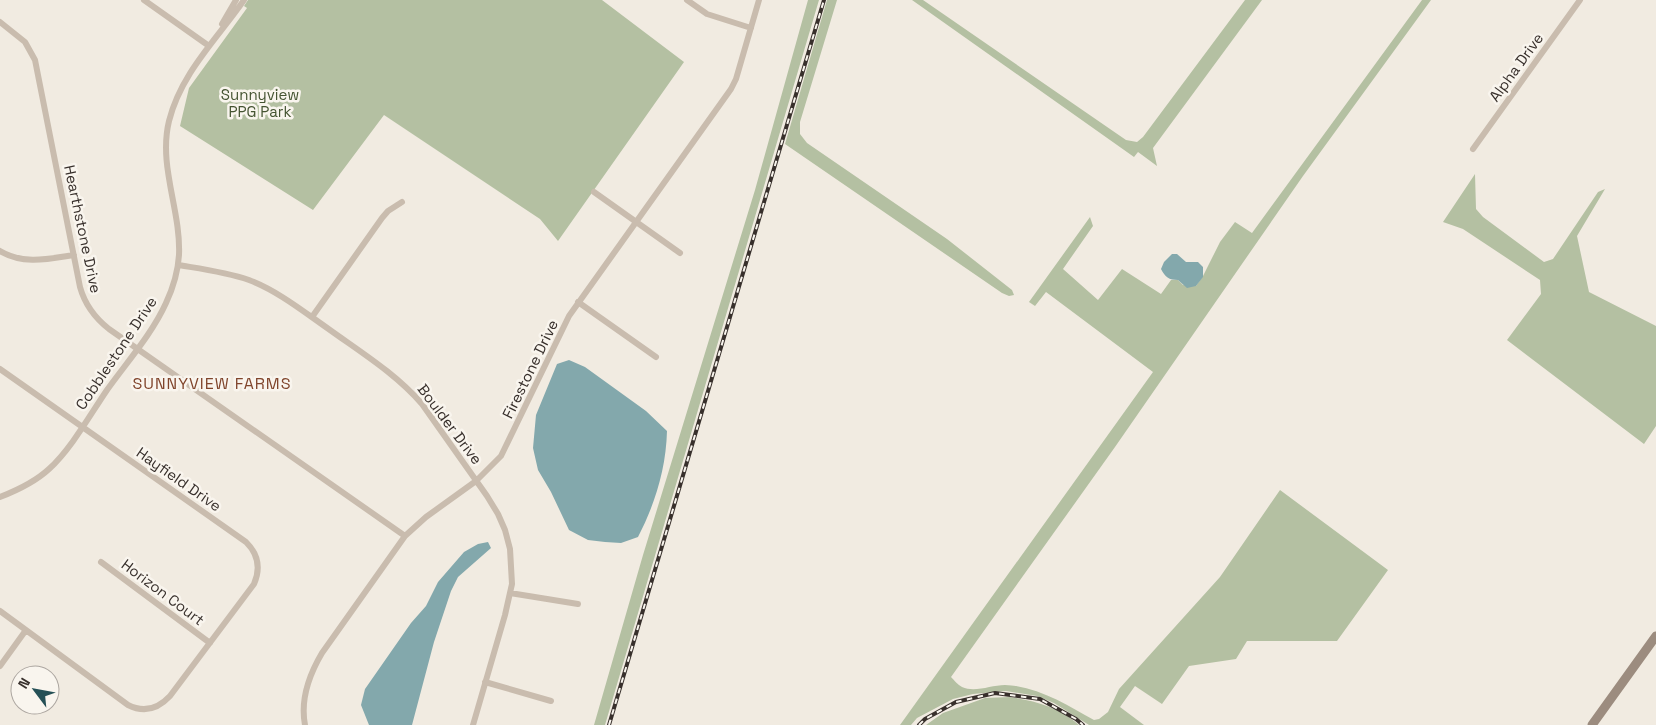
<svg xmlns="http://www.w3.org/2000/svg" width="1656" height="725" viewBox="0 0 1656 725" font-family="'Space Grotesk',sans-serif">
<rect width="100%" height="100%" fill="#f1ebe1"/>
<!-- green -->
<path fill="#b4c0a2" d="M248 0H602L684 62 558 241 540 219 384 115 313 210 180 126 189 88 247 8 244 6Z
M808 0H819L605 725H594L643 555 755 190Z
M827 0H837L800 122V134L807 143 947 239 1012 290 1014 295 1009 296 1002 293 785 144Z
M912 0H923L1126 140 1137 142 1143 137 1245 0H1262L1153 148 1157 166 1138 152 1134 157Z
M1422 0H1431L1303 176 1115 447 951 677C954 680 958 685 962 687 975 693 991 685 1005 685 1037 686 1067 705 1094 720L1099 719 1108 712 1119 689 1220 577 1280 490 1388 570 1337 641H1247L1236 659 1189 666 1162 704 1135 686 1120 707 1144 725H1089L1054 703 1037 696 1006 691 973 694 953 699 917 718 911 725H900L1153 372 1046 292 1035 306 1029 302 1090 217 1093 226 1063 269 1098 300 1122 269 1161 294 1171 280H1178L1183 285 1196 286 1203 276 1220 242 1235 222 1252 233Z
M1475 174 1476 209 1483 217 1544 262 1553 259 1598 192 1605 189 1577 236 1589 292 1656 326V426L1644 444 1507 340 1541 294 1540 280 1463 229 1443 222Z
M1010 697C1035 701 1059 707 1079 725H926L943 713 985 698Z"/>
<!-- water -->
<path fill="#83a8ac" d="M1172 254H1177L1186 262H1198L1203 267V277L1196 286 1187 288 1178 280C1169 280 1165 277 1161 269L1164 262Z
M569 360 585 367 646 411 667 431C666 469 655 504 638 537L621 543 605 542 588 540 569 530 551 492 538 470 533 448 536 415 557 364Z
M488 542 491 548 458 577 451 591 434 642 412 725H369L361 705 365 689 411 623 426 606 438 582 464 552 478 544Z"/>
<g fill="none" stroke-linecap="round" stroke-linejoin="round">
<!-- street -->
<path stroke="#c9bcae" stroke-width="6" d="M144 0 209 46
M687 0 707 14 751 28
M0 22 25 42 35 60 80 287C85 305 95 318 109 329L405 536
M222 24 236 0
M1473 149 1580 0
M594 192 680 253
M0 251C24 265 48 259 74 255
M178 265C202 269 226 272 249 280 278 291 304 312 330 330 362 353 396 374 422 404L487 496 498 514 505 530 510 549 512 584 505 615 473 725
M578 302 656 357
M312 317 382 218 388 211 402 202
M0 369 246 542C258 554 261 568 254 584L170 696C158 709 144 713 128 705L0 611
M0 497C18 490 35 482 49 469 71 449 90 415 107 390 127 362 152 334 166 303 173 288 178 271 179 255 181 210 158 166 169 121 181 73 217 39 244 0
M101 562 210 643
M510 593 578 604
M0 666 26 630
M485 682 551 701
M305 725C300 699 309 675 322 653L405 536 426 517 476 481 501 456 569 316 731 89 736 79 759 0"/>
<!-- secondary -->
<path stroke="#9c8c7f" stroke-width="9" d="M1592 725 1656 636"/>
<defs>
<path id="rail" d="M609 725 824 0
M919 725 925 719 956 702 995 693 1040 699 1076 719 1083 725"/>
</defs>
<!-- rail casing -->
<use href="#rail" stroke="#38302c" stroke-width="4"/>
<!-- rail -->
<use href="#rail" stroke="#f9f5ee" stroke-width="2" stroke-dasharray="5.5" stroke-linecap="butt"/>
</g>
<g text-anchor="middle" dominant-baseline="central" stroke-width="5" stroke-linejoin="round" paint-order="stroke">
<!-- street labels -->
<g font-size="15" fill="#38302c" stroke="#f9f5ee">
<text transform="translate(1516 67) rotate(-54)">Alpha Drive</text>
<text transform="translate(83 229) rotate(78)">Hearthstone Drive</text>
<text transform="translate(116 353) rotate(-56)">Cobblestone Drive</text>
<text transform="translate(530 369) rotate(-64)">Firestone Drive</text>
<text transform="translate(450 424) rotate(53)">Boulder Drive</text>
<text transform="translate(179 479) rotate(35)">Hayfield Drive</text>
<text transform="translate(163 592) rotate(37)">Horizon Court</text>
</g>
<!-- park labels -->
<g font-size="15" fill="#455432" stroke="#f9f5ee">
<text x="260" y="94">Sunnyview<tspan x="260" dy="17">PPG Park</tspan></text>
</g>
<!-- neighbourhood labels -->
<g font-size="16" letter-spacing="1" fill="#80452c" stroke="#f9f5ee">
<text x="212" y="383">SUNNYVIEW FARMS</text>
</g>
</g>
<!-- north arrow -->
<g transform="translate(35 690) rotate(302)"><circle r="24" fill="#f9f5ee" stroke="#aca6a0"/>
<path d="M0-4L9 19L0 12L-9 19Z" fill="#255056"/>
<text y="-8" font-size="14" font-weight="bold" text-anchor="middle" fill="#38302c">N</text>
</g>
</svg>
